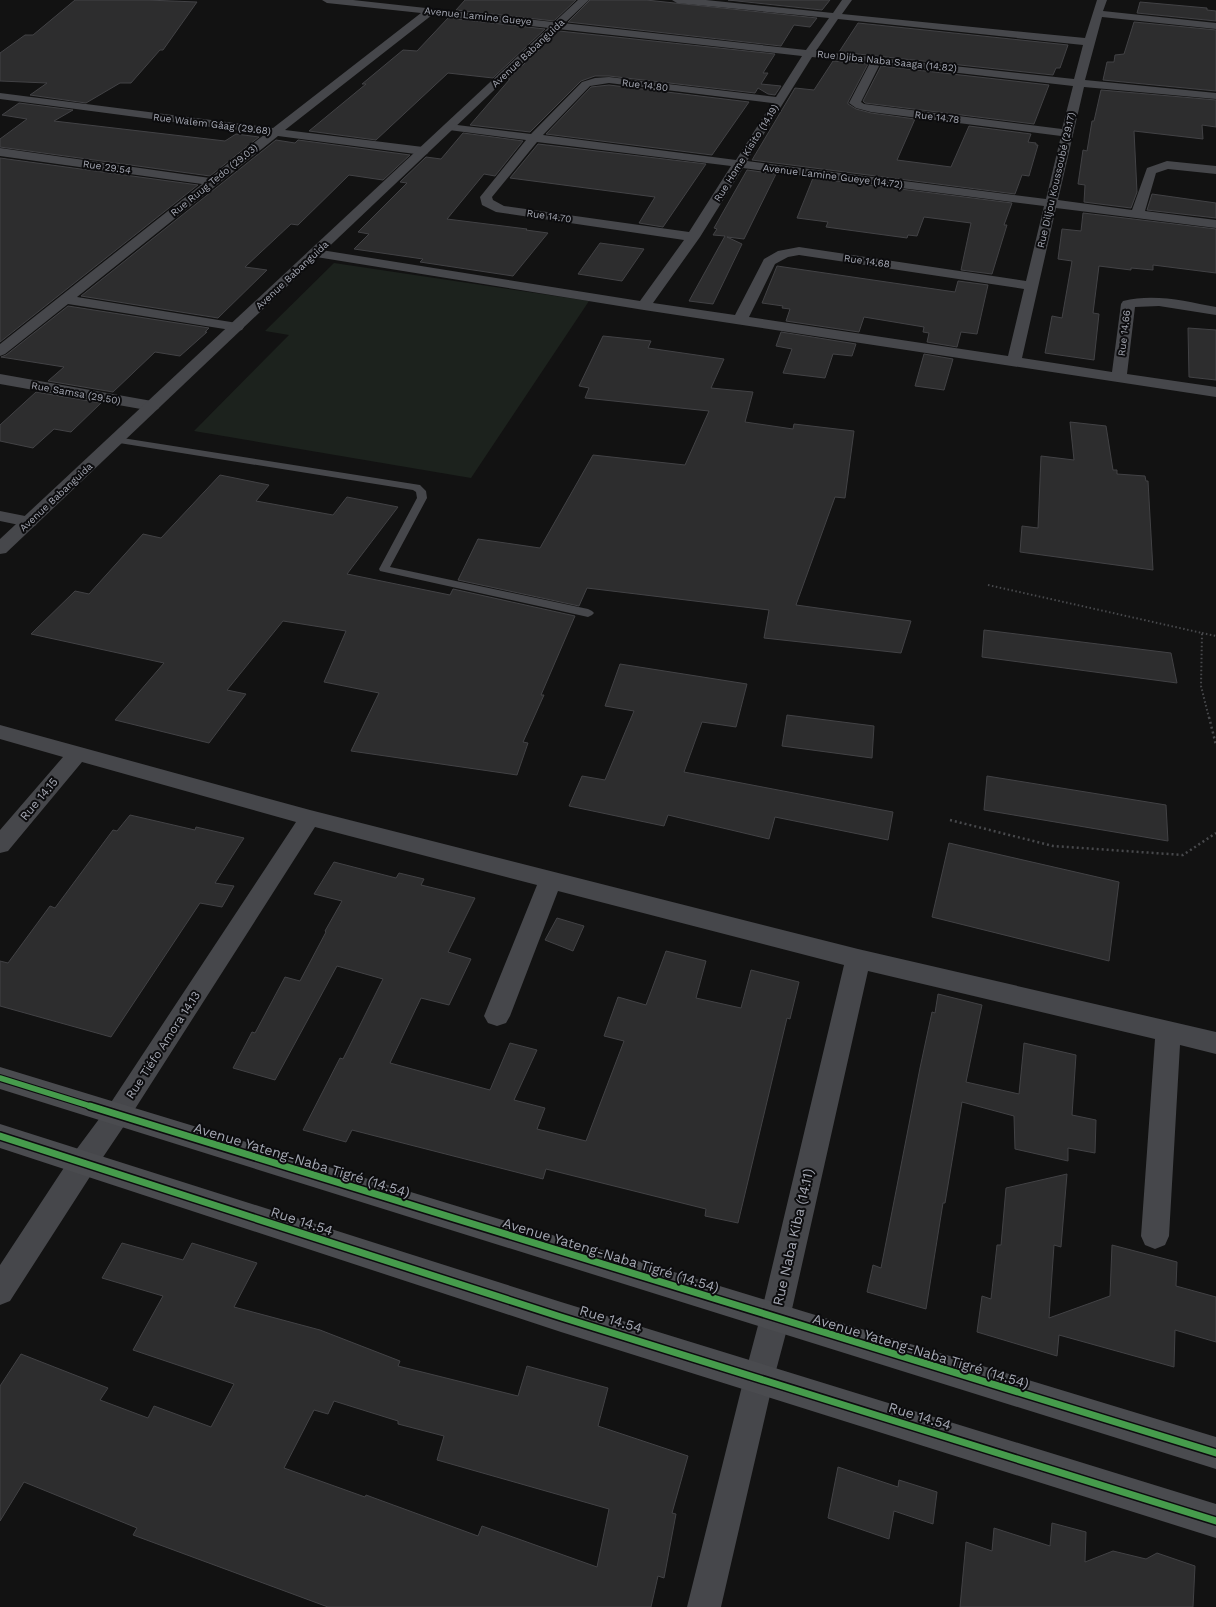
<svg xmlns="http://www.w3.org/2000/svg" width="1216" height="1607" viewBox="0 0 1216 1607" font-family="'Work Sans',sans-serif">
<rect width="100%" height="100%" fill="#121212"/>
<!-- green -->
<path fill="#1c221d" d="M334 263 589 301 471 478 194 431 289 335 265 331Z"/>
<!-- building -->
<path fill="#2d2d2e" stroke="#424245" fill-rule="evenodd" d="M75 0H147L197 2 163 50H160L131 83H120L86 103 30 95 47 83 0 81V53L25 35H33Z
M465 0H576L554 21 456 10Z
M590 0H646L817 18 810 27 794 25 781 46 568 22Z
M728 0H830L822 10Z
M1140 2 1207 8V10L1216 11V21L1137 13Z
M448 18 545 29 493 78 448 73 376 140 309 131 366 84H362L403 50 417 51Z
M1134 22 1216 30V91L1103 80 1107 62H1114L1115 55 1124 54Z
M858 23 1068 45 1060 68H1056L1053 75 839 52Z
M559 31 775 54 763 73H768L761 84 781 86 775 95 768 94 758 88 755 93 609 76H595L581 81 530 132 470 125 510 79H508Z
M833 61 868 64 848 102V104L856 109 871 113 915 119 897 160 951 167 969 126 1031 134 1028 142 1036 143V145H1038L1029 176 1022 175 1015 194 752 160 795 88 814 90Z
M881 66 1049 85 1034 124 865 103 863 101Z
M609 85 749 102 712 155 546 134 591 87Z
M1101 90 1216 100V127L1202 125 1203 139 1134 131 1137 192 1131 208 1084 202 1085 185 1078 184 1083 150 1087 151 1092 121H1094Z
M19 103 73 110 54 121 225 141 236 134 259 137 210 176 0 147V139L27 119 2 115Z
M463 133 523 141 495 176 484 174 447 219 527 229 526 230 548 233 513 276 420 262 423 259 354 249 369 234 358 232 407 183 400 182 426 157 441 159Z
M276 140 295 143 298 140 410 155 383 180 349 175 298 225 291 224 245 267 267 270 218 318 81 296Z
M538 144 706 164 663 227 639 223 655 197 510 178Z
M0 158 198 185 0 342Z
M747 170 776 174 744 239 727 237 742 244 713 304 689 301 725 236 713 235 717 229 714 228Z
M813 178 1012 203 1004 225H1007L992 274 961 270 971 223 924 217 917 236 908 235 907 238 826 227 828 222 797 218Z
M1152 194 1216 203V218L1147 210Z
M1083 213 1216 229V273L1153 265V270L1131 268V270L1099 266 1093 313 1099 314 1094 360 1045 353 1052 316 1062 318 1072 261 1058 259 1062 229 1081 231Z
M600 243 644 249 622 281 578 274Z
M777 266 955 292 958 281 988 285 977 334 961 332 957 347 927 342 929 333 923 332 924 327 864 317 859 332 786 321 790 309 782 308 783 306 762 303Z
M68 306 209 328 205 332H207L180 356 155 352 113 392 48 381 64 367 1 357 6 355Z
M1188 328 1216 330V380L1189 377Z
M781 332 856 344 852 356 833 354 825 378 783 373 792 349 776 346Z
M603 336 651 341 648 348 724 359 711 388 753 392 745 422 793 429 794 424 854 431 845 498 835 497 796 605 911 621 901 653 764 638 769 610 587 588 579 606 458 580 478 539 540 548 593 455 685 465 709 411 585 398 589 388 579 386Z
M924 354 953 359 944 390 915 386Z
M36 392 101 403 71 432 54 429 33 448 0 441V425Z
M1070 422 1106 426 1113 470H1117V474L1145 476 1146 481H1148L1153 570 1020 552 1022 526 1038 528 1041 456 1074 460Z
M220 475 269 485 256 501 333 515 347 497 398 507 347 574 450 595 453 589 575 616 541 695H544L523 742 528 743 517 775 351 751 379 693 324 682 346 631 283 621 227 690 246 694 209 743 115 720 164 663 31 634 75 591 89 594 143 534 161 538Z
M984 630 1171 653 1177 683 982 657Z
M620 664 747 684 736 727 702 722 684 772 893 812 888 840 775 817 769 839 668 815 664 826 569 806 582 776 605 780 634 711 605 706Z
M787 715 874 726 872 758 782 746Z
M987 776 1166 805 1168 841 984 810Z
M130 815 195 830 196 827 244 838 215 883 234 886 222 907 200 903 111 1037 0 1006V961L8 963 50 906 55 908 113 830 117 831Z
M949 843 1119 882 1109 961 932 917Z
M334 862 396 878 399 873 424 879 421 885 475 898 448 952 471 959 449 1005 421 998 390 1063 490 1090 510 1043 537 1050 514 1100 545 1108 537 1129 586 1141 624 1041 604 1036 618 997 646 1005 666 951 706 961 696 998 741 1008 751 970 799 982 790 1019 787 1018 738 1223 705 1216 706 1209 546 1169 543 1179 352 1130 346 1142 303 1130 340 1058 343 1059 383 979 337 966 275 1080 233 1068 252 1032 255 1033 285 977 300 981 326 932 325 931 342 901 314 894Z
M557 918 584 926 573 951 545 940Z
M938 994 982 1005 966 1082 1019 1094 1024 1043 1076 1055 1072 1115 1096 1120 1095 1153 1068 1148V1161L1015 1149 1014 1116 962 1102 945 1203H943L926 1309 867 1292 873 1265 881 1268 920 1068 932 1012 935 1013Z
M1067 1174 1061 1247 1054 1245 1049 1318 1110 1296 1112 1245 1177 1262 1176 1286 1216 1297V1342L1175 1330 1174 1367 1059 1335 1057 1356 977 1332 982 1296 991 1299 997 1245H1001L1006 1188Z
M122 1243 183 1260 192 1243 257 1263 234 1307 320 1330 400 1361 398 1366 518 1396 527 1366 608 1388 598 1426 688 1456 672 1513 676 1514 664 1578 658 1576 651 1607H328L133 1535 137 1528 24 1482 0 1521V1386L21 1354 108 1388 100 1400 148 1418 154 1406 211 1427 234 1384 133 1350 163 1296 102 1278ZM334 1401 398 1421V1424L444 1436 437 1460 609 1509 597 1567 482 1526 478 1536 366 1495 365 1497 284 1468 314 1410 328 1414Z
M838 1467 898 1487 899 1480 937 1492 933 1524 894 1511 889 1539 828 1518Z
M1052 1523 1086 1532 1085 1562 1113 1551 1146 1559 1157 1553 1195 1566 1193 1607H960L966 1542 992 1551 994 1528 1050 1546Z"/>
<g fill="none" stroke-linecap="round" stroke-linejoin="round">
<!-- path-far1 -->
<path stroke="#48494c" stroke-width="2" stroke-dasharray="1.5 2.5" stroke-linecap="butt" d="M988 585 1202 633 1201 686 1209 718
M1202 633 1216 636"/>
<!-- path -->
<path stroke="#48494c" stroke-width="2.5" stroke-dasharray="2 3" stroke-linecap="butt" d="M1209 717 1216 745
M950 820 1053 846 1183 855 1216 833"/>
<!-- service -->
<path fill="#46474b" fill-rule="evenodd" d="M116 437 420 485 426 491 427 498 390 567 588 609 592 611 594 613 592 615 588 617 380 571 379 569 417 498 416 492 413 490 113 442 111 440 113 438Z"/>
<!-- minor -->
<path fill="#46474b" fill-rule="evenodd" d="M322 0H353L806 50 829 18 677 3 672 0H706L833 13 842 0H852L842 14 1085 38 1097 0H1107L1103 11 1216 23V29L1102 17 1085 80 1216 93V99L1084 87 1058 200 1132 210 1147 168 1167 161 1216 166V174L1168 169 1156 173 1145 211 1216 220V228L1056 208 1022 358 1112 372 1121 304 1123 301C1154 293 1185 301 1216 307V315L1159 306 1135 307 1127 374 1216 387V397L644 310 310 256 308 253 310 250 315 249 640 301 684 240 496 212 482 205 480 197 526 140 449 130 445 129 443 127 445 125 449 124 531 134 582 82 595 78 609 77 776 97 802 56 432 15 285 130 423 147 427 148 429 151 427 154 423 155 278 136 77 297 237 323 242 324 244 327 242 330 237 331 68 304 5 354 0 356V344L202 184 0 156V148L210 178 265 134 0 99V93L273 128 421 13 327 3ZM838 19 1083 45 1074 79 816 51ZM812 57 870 63 849 103 856 108 871 112 1061 136 1046 199 747 161ZM880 64 1073 86 1062 129 864 104 861 102ZM609 83 772 103 736 160 543 135 590 86ZM537 142 731 166 689 232 504 206 493 200 492 197ZM743 168 1044 206 1026 281 799 247 778 251 764 259 735 315 653 303 700 237ZM799 255 1024 289 1008 356 749 317 775 264 788 257Z
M0 374 152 401 158 403 160 406 158 409 152 411 0 384Z
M0 511 35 518 38 522 35 526 29 527 0 521Z
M0 725 310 810 858 949 1216 1032V1054L1180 1045 1169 1236 1165 1245 1155 1249 1145 1245 1141 1236 1155 1039 868 971 790 1318 774 1378 721 1607H687L744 1378 760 1318 844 965 558 891 510 1016 506 1023 497 1026 488 1023 484 1016 537 885 315 827 126 1123 93 1172 10 1301 0 1305V1265L73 1154 108 1107 296 822 82 762 8 851 0 853V830L63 757 0 739Z"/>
<!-- tertiary -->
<path fill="#46474b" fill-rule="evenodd" d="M578 0H589L6 553 0 554V539Z"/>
<!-- secondary -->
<path fill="#4a4b4f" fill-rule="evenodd" d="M0 1067 1216 1437V1469L0 1089Z
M0 1124 561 1302 1216 1504V1538L561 1332 0 1148Z"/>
<defs>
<path id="cycleway-far1" d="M0 1078 93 1107"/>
<path id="cycleway" d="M90 1106 1216 1453
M0 1136 561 1317 1216 1521"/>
</defs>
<!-- cycleway-far1 casing -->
<use href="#cycleway-far1" stroke="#0c0c0e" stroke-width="8"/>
<!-- cycleway casing -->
<use href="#cycleway" stroke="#0c0c0e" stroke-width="10"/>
<!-- cycleway-far1 -->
<use href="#cycleway-far1" stroke="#469c4c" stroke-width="5.5"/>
<!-- cycleway -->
<use href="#cycleway" stroke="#469c4c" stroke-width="7"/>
</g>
<g text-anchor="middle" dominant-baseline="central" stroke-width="4" stroke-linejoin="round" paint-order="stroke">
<!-- far-street labels -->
<g font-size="10" fill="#a4a7b2" stroke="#0c0c0e">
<text transform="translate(478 16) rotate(6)">Avenue Lamine Gueye</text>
<text transform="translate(528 53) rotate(-43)">Avenue Babanguida</text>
<text transform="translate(887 61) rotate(6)">Rue Djiba Naba Saaga (14.82)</text>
<text transform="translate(645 85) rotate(7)">Rue 14.80</text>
<text transform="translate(937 117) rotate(7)">Rue 14.78</text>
<text transform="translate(212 124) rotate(7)">Rue Walem Gâag (29.68)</text>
<text transform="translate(746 153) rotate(-58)">Rue Home Kisito (14.19)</text>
<text transform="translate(107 167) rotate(8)">Rue 29.54</text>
<text transform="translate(833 176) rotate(7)">Avenue Lamine Gueye (14.72)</text>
<text transform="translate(214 180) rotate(-39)">Rue Ruug Tedo (29.03)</text>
<text transform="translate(1056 180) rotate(-77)">Rue Diljou Koussoubé (29.17)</text>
<text transform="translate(549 216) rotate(8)">Rue 14.70</text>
<text transform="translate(867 261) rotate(8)">Rue 14.68</text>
<text transform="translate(292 275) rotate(-43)">Avenue Babanguida</text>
<text transform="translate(1124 333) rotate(-83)">Rue 14.66</text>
<text transform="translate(76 393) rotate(10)">Rue Samsa (29.50)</text>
<text transform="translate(56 497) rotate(-43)">Avenue Babanguida</text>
</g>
<!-- street labels -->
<g font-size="12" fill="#a4a7b2" stroke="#0c0c0e">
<text transform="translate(39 799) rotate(-50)">Rue 14.15</text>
<text transform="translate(163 1045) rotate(-57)">Rue Tiéfo Amora 14.13</text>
</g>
<!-- near-street labels -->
<g font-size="14" fill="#a4a7b2" stroke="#0c0c0e">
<text transform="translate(302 1160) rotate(17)">Avenue Yateng-Naba Tigré (14.54)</text>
<text transform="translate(302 1221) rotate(18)">Rue 14.54</text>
<text transform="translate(793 1237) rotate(-77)">Rue Naba Kiba (14.11)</text>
<text transform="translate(611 1255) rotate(17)">Avenue Yateng-Naba Tigré (14.54)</text>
<text transform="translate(611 1319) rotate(17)">Rue 14.54</text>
<text transform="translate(921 1351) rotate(17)">Avenue Yateng-Naba Tigré (14.54)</text>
<text transform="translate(920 1416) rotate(17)">Rue 14.54</text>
</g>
</g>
</svg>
